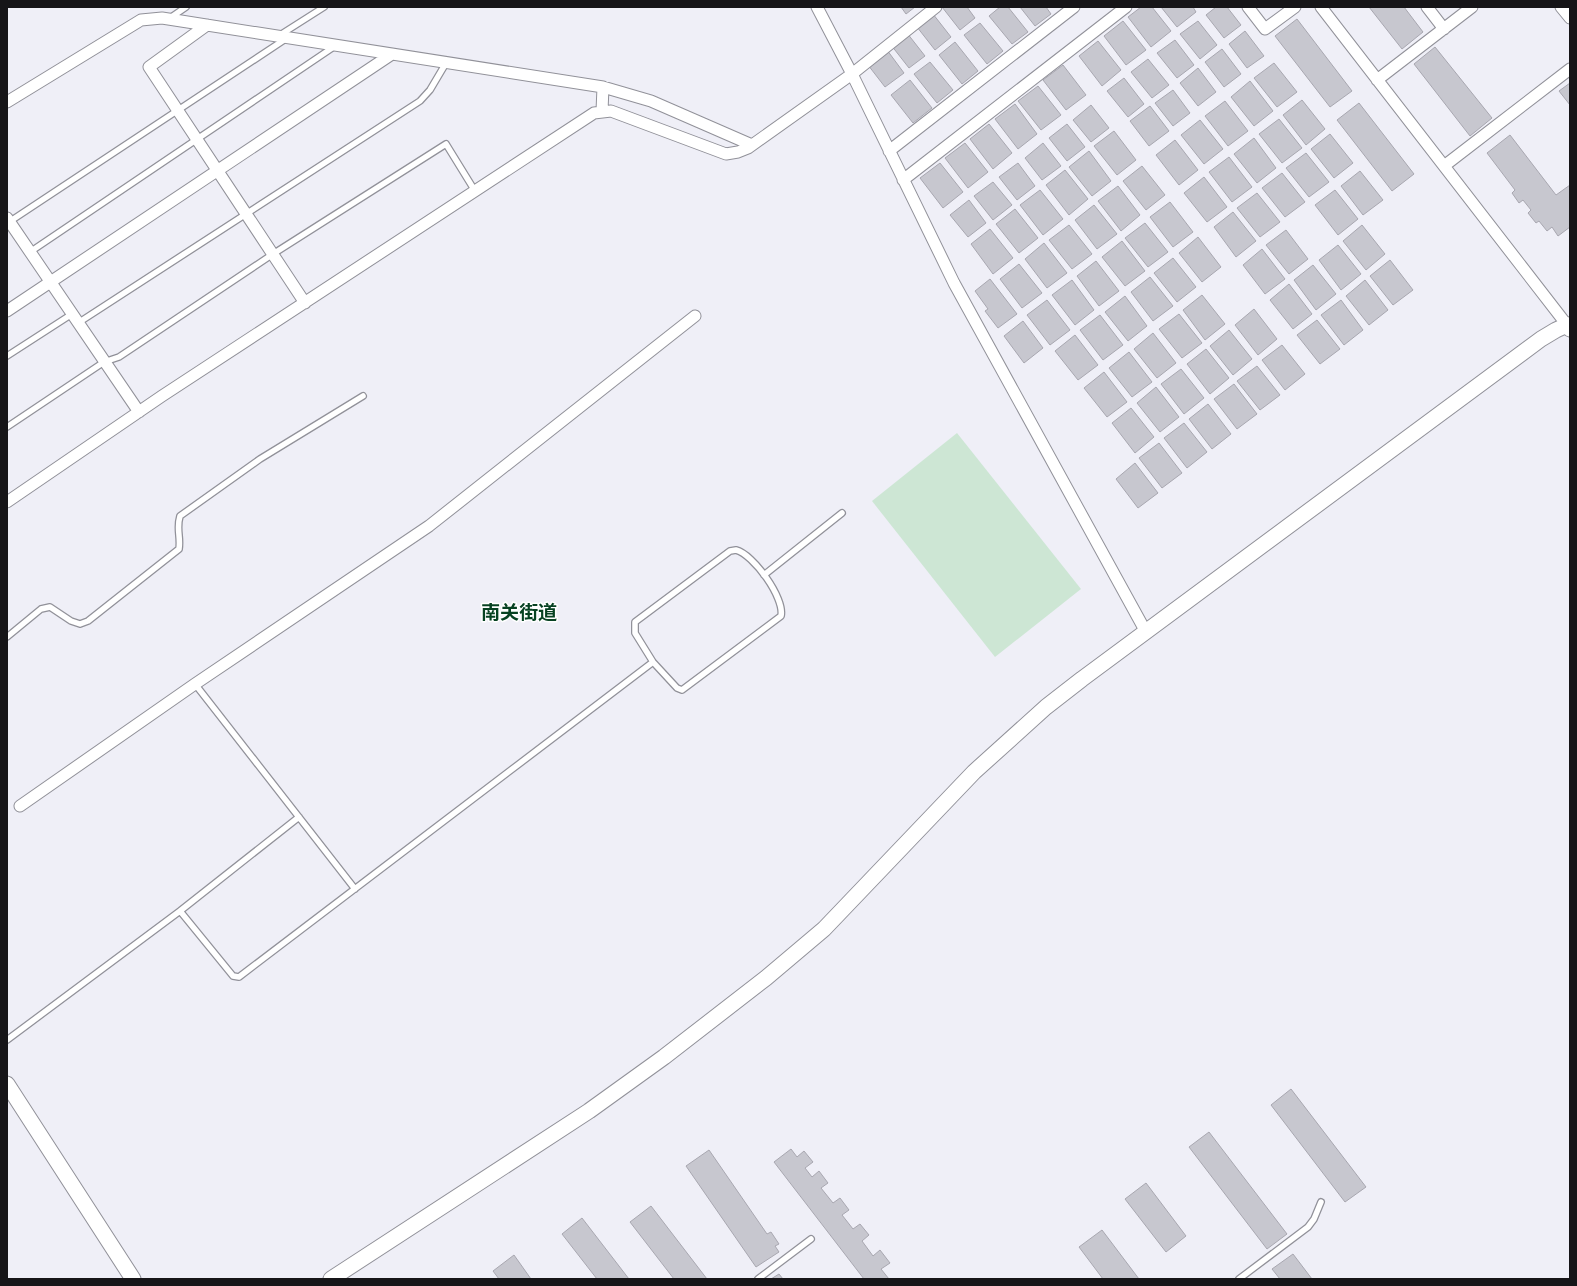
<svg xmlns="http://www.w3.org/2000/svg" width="1577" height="1286" viewBox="0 0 1577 1286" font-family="'Space Grotesk','Noto Sans SC',sans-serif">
<rect width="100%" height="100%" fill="#efeff7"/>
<!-- green -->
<path fill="#cde6d4" d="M957 433 1081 589 995 657 872 501Z"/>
<!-- building -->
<path fill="#c7c7cf" stroke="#a8a7b0" d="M901 7H915L906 14Z
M942 7H967L975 18 960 30Z
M1000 7H1008L1028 32 1012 44 989 16Z
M1020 7H1046L1051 14 1035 26Z
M1141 7H1152L1171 31 1151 47 1128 17Z
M1161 7H1193L1196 12 1177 27Z
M1216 7H1227L1241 25 1224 38 1206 15Z
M1369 7H1404L1423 32 1402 49Z
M933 14 951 37 935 50 917 27Z
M1297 19 1352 91 1330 107 1275 36Z
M1123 21 1146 50 1126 65 1104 36Z
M1198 21 1217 45 1200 59 1180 34Z
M980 23 1003 51 987 64 964 35Z
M1245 31 1264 56 1247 68 1229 44Z
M907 33 925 56 909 68 891 45Z
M1175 40 1194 65 1177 78 1157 53Z
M1098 41 1121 70 1102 86 1079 56Z
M955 42 978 71 962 84 939 55Z
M1435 47 1492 118 1470 136 1414 64Z
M1222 49 1241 74 1224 87 1205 62Z
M887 50 904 73 885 87 868 65Z
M1148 59 1169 85 1152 98 1131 72Z
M930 62 953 90 937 103 914 74Z
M1274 63 1297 92 1277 107 1254 78Z
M1063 65 1086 95 1066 110 1043 80Z
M1198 68 1216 92 1198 106 1180 83Z
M1124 78 1144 104 1128 117 1107 91Z
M910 80 932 108 913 123 891 95Z
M1250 81 1273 111 1254 126 1231 97Z
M1570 83V105L1559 91Z
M1038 86 1061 115 1041 130 1018 101Z
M1173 90 1190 113 1173 126 1155 103Z
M1302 100 1325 129 1306 145 1283 115Z
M1225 101 1248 131 1228 146 1205 116Z
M1359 103 1414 174 1392 191 1337 120Z
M1015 104 1037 134 1018 149 995 119Z
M1091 105 1109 128 1091 142 1073 120Z
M1150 106 1169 131 1149 146 1130 121Z
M1279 119 1302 148 1282 163 1259 134Z
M1200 120 1223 149 1204 164 1181 135Z
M989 124 1012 153 993 169 970 139Z
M1067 124 1085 147 1067 161 1049 138Z
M1114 131 1136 160 1117 175 1094 146Z
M1330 134 1353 163 1334 178 1311 149Z
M1510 135 1556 195 1570 185V227L1558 236 1552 227 1547 231 1539 221 1536 223 1528 213 1531 210 1523 200 1519 203 1512 193 1515 190 1487 153Z
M1254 138 1276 168 1257 183 1234 154Z
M1175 140 1198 170 1179 185 1156 155Z
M965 143 988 172 968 188 945 158Z
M1043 143 1061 166 1042 180 1025 158Z
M1089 151 1111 181 1092 196 1069 167Z
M1306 153 1329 182 1309 197 1286 168Z
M1229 157 1252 187 1232 202 1209 172Z
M940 163 963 192 943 208 920 178Z
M1018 163 1035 186 1017 200 999 177Z
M1142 166 1165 195 1146 210 1123 181Z
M1065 170 1088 199 1069 215 1046 185Z
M1360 171 1383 200 1363 215 1341 186Z
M1282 173 1305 202 1285 217 1262 188Z
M1204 177 1227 207 1207 222 1184 193Z
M993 182 1012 205 993 220 974 196Z
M1118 186 1140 215 1121 231 1098 201Z
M1040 190 1063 219 1043 235 1020 205Z
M1335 190 1358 219 1338 235 1315 205Z
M1257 193 1280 222 1260 237 1237 208Z
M969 200 986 223 968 237 950 215Z
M1170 202 1193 232 1173 247 1150 217Z
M1094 205 1117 234 1097 249 1075 220Z
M1015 209 1038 238 1019 253 996 224Z
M1233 212 1256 241 1236 257 1214 227Z
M1145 223 1168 252 1148 267 1125 238Z
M1069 225 1092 254 1072 269 1049 240Z
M1362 225 1385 254 1366 270 1343 241Z
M990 229 1013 258 993 274 971 244Z
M1286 230 1308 259 1289 274 1266 245Z
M1198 237 1221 267 1202 282 1179 253Z
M1122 241 1145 271 1125 286 1102 257Z
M1044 243 1067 273 1047 288 1025 259Z
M1338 245 1361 274 1341 290 1319 260Z
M1262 249 1285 279 1265 294 1243 265Z
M1173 258 1196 287 1177 302 1154 273Z
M1390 260 1413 290 1393 305 1370 276Z
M1096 261 1119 291 1099 306 1077 276Z
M1019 264 1042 293 1022 308 1000 279Z
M1313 265 1336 294 1316 310 1294 280Z
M1150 277 1173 306 1153 321 1131 292Z
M990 279 1017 314 998 328 985 311 988 309 975 291Z
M1072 280 1094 310 1075 325 1052 295Z
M1365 280 1388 310 1369 325 1346 296Z
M1289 284 1312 314 1293 329 1270 300Z
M1202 295 1225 324 1205 340 1183 310Z
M1125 296 1147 326 1128 341 1105 312Z
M1047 300 1070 330 1050 345 1027 315Z
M1341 300 1363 330 1344 345 1321 315Z
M1254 309 1277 339 1258 355 1235 325Z
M1179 314 1202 343 1182 358 1159 329Z
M1100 315 1123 345 1103 360 1080 330Z
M1317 320 1340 349 1320 364 1297 335Z
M1023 321 1043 348 1024 363 1004 336Z
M1229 330 1252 359 1233 375 1210 346Z
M1153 333 1176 363 1157 378 1134 349Z
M1075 335 1098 365 1078 380 1055 351Z
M1282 345 1305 374 1285 390 1262 360Z
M1206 349 1229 378 1210 394 1187 364Z
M1129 352 1152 382 1132 397 1109 368Z
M1257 366 1280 395 1260 410 1237 381Z
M1181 369 1204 398 1184 414 1161 384Z
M1104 372 1127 402 1107 417 1084 388Z
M1234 384 1257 414 1237 429 1214 399Z
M1156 387 1179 417 1160 432 1137 403Z
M1208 404 1231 434 1212 449 1189 419Z
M1131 408 1154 437 1135 453 1112 423Z
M1184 423 1207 452 1187 468 1164 438Z
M1159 443 1182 473 1162 488 1139 458Z
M1135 463 1158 493 1138 508 1116 479Z
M1291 1089 1366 1187 1345 1202 1271 1105Z
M1209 1132 1287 1234 1267 1249 1189 1147Z
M791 1149 797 1157 804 1151 813 1162 805 1168 812 1177 819 1171 828 1183 821 1188 833 1203 840 1198 849 1210 842 1215 853 1229 860 1224 869 1235 862 1241 873 1256 880 1250 890 1263 881 1269 889 1279H864L774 1162Z
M709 1150 767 1234 771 1232 779 1244 775 1246 779 1252 756 1267 686 1166Z
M1146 1183 1186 1236 1166 1252 1125 1199Z
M651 1206 707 1279H674L630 1222Z
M582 1218 629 1279H597L562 1234Z
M1102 1230 1139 1279H1103L1079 1247Z
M1293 1254 1312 1279H1280L1272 1269Z
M514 1255 531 1279H499L493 1271Z
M779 1274 783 1279H771Z"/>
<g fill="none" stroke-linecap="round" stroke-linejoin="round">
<defs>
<path id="lane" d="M170 18 186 7
M280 35 324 7
M9 222 287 38
M30 252 335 46
M78 323 420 101 430 90 446 63
M7 356 72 314
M7 427 104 362 119 357 273 254 446 144 475 191
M736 550C753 554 785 598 781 616L682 690 677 688 653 662 635 633V622L730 551Z
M764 575 842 513
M7 637 41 609 50 607 71 621 80 624 88 621 179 549C181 537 176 529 180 516L260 459 363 396
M195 684 355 889
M180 911 233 976 239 977 653 662
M7 1040 180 911 299 817
M758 1279 811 1239
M1239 1279 1308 1227 1314 1219 1321 1202"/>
<path id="street" d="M817 7 852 74 954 283 1146 632
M1248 7 1265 29 1295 7
M1321 7 1567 325 1570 323
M1427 7 1444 29
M1561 7 1570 18
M207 25 149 67 305 303
M1377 80 1472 7
M7 102 141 20 162 18 603 87 651 101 752 145
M602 111 603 87
M889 151 1074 7
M1444 166 1570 69
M903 180 1126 7
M7 218 139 412
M7 311 392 54
M7 502 162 396 594 113 611 111 726 154 738 152 748 148 852 74 936 7
M20 806 195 684 429 526 695 316"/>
<path id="secondary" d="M7 1084 133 1279
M331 1279 589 1111 664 1057 766 978 824 929 974 772 1046 707 1082 679 1541 339 1556 330 1567 325 1570 329"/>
</defs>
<!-- lane casing -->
<use href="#lane" stroke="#919199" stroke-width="8"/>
<!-- street casing -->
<use href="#street" stroke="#919199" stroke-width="13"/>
<!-- secondary casing -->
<use href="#secondary" stroke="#919199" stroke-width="17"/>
<!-- lane -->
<use href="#lane" stroke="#fff" stroke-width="5.5"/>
<!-- street -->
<use href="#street" stroke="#fff" stroke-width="11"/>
<!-- secondary -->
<use href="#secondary" stroke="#fff" stroke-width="15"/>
</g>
<g text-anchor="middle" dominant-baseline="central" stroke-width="3" stroke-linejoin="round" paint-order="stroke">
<!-- district labels -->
<g font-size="19" font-weight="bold" fill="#074222" stroke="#fff">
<text x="519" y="612">南关街道</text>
</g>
</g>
<!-- border -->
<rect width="1577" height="1286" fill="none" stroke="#161518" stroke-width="16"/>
</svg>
